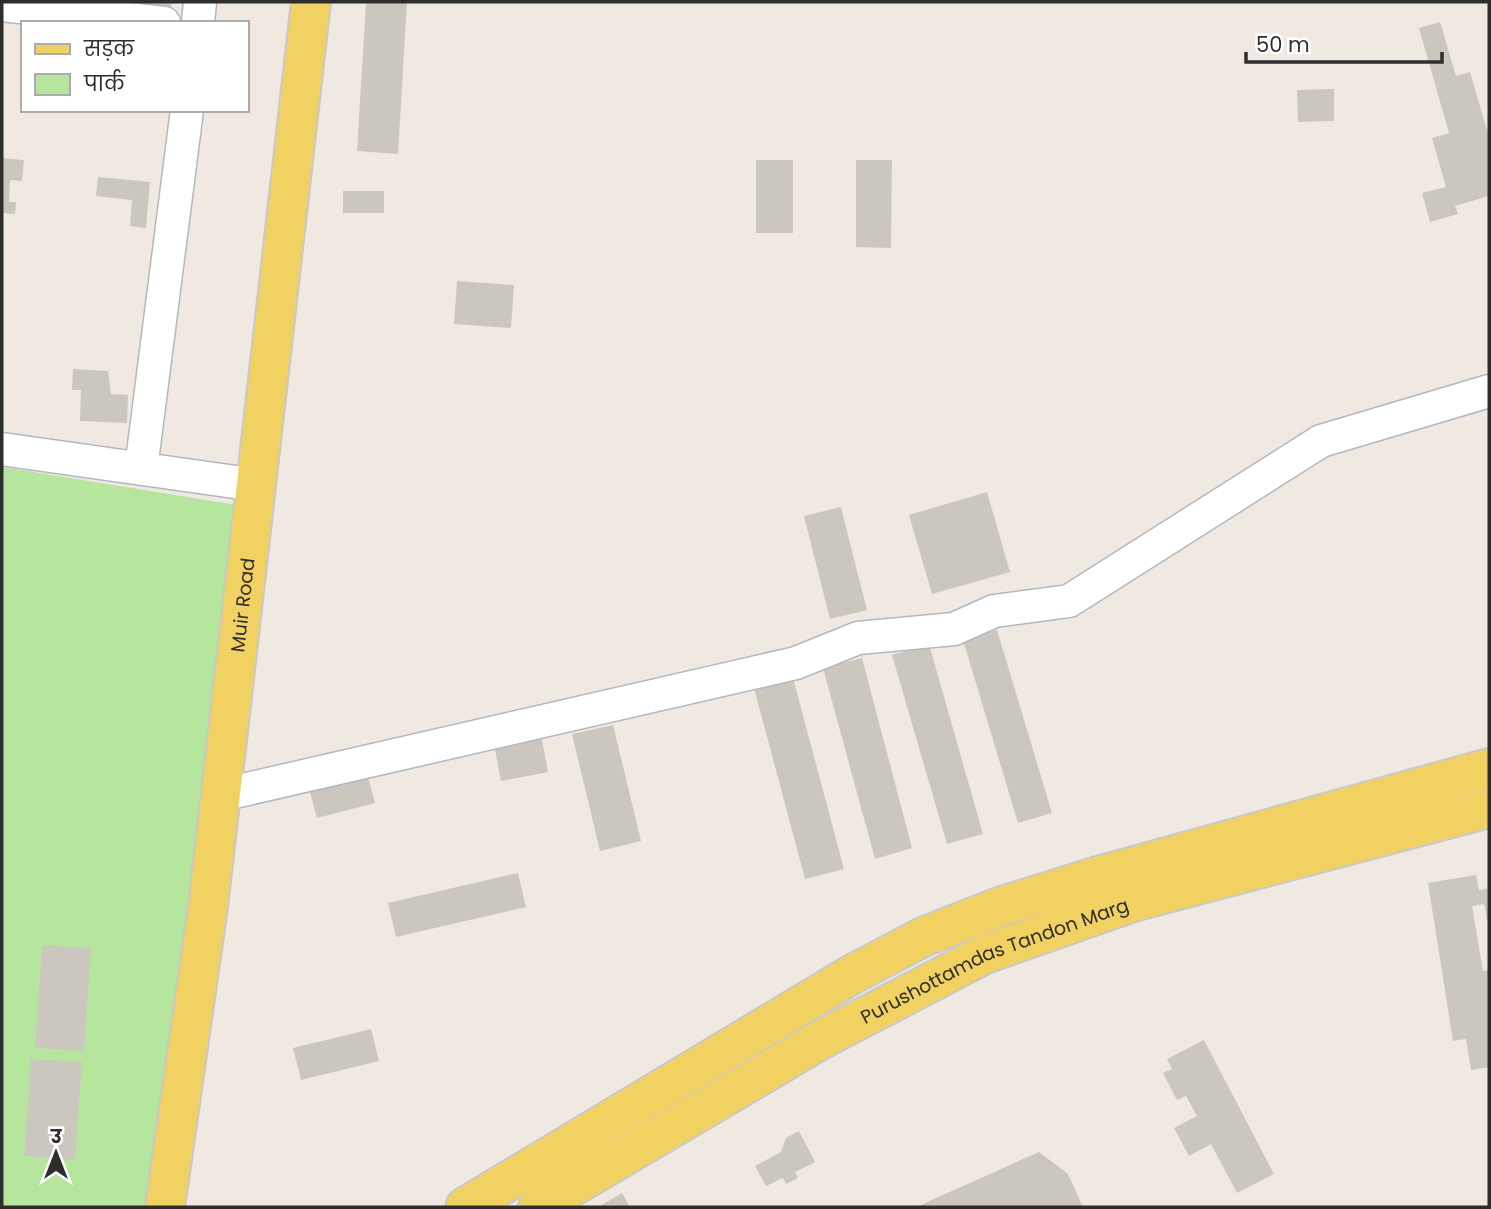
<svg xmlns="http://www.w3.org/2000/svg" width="1491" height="1209" viewBox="0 0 1491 1209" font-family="Poppins,'Noto Sans Devanagari',sans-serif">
<rect width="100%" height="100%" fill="#efe9e1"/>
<!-- green -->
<path fill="#b6e59e" d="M2 467 237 505 160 1207H2Z"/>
<!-- building -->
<path fill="#cbc7bf" d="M106 2H172L170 15Z
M366 2H407L398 154 357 151Z
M1440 22 1456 76 1470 72 1489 137V196L1455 206 1458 214 1430 222 1422 193 1446 187 1432 138 1449 133 1419 28Z
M1334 89V121L1298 122 1297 90Z
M2 158 24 160 22 181 10 180 9 202H16L15 214 2 213Z
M756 160H793V233H756Z
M856 160H892L891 248 856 247Z
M98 177 150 182 146 228 130 226 132 200 96 196Z
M343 191H384V213H343Z
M457 281 514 285 511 328 454 324Z
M73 369 108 371 111 394 128 395 127 423 80 421 81 390H72Z
M987 492 1010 572 932 594 909 515Z
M841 507 867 610 830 619 804 516Z
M997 630 1052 813 1018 823 963 640Z
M929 644 983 834 947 844 892 655Z
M862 658 912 848 875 859 823 668Z
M793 678 844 869 805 879 754 688Z
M613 725 641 841 600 851 572 734Z
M541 735 548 772 501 781 494 744Z
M366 769 375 803 317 818 308 785Z
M518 873 526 907 396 937 388 903Z
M1476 875 1479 890 1489 888V928L1484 904 1472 906 1483 971 1489 970V1067L1471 1070 1466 1039 1453 1041 1428 883Z
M42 945 91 948 84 1051 35 1048Z
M371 1029 379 1061 301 1080 293 1048Z
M1204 1040 1274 1174 1237 1193 1211 1144 1189 1156 1174 1128 1197 1116 1186 1096 1177 1100 1163 1073 1172 1069 1167 1059Z
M31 1059 82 1062 75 1160 24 1156Z
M799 1131 815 1162 795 1172 798 1178 786 1184 783 1178 766 1186 755 1166 781 1152 786 1138Z
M1039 1152 1068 1174 1083 1207H916Z
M622 1193 630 1207H598Z"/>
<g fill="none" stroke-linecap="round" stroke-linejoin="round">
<defs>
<path id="minor" d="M2 5 164 23
M198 23 200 2
M2 449 256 485
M141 469 187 110
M221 795 796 663 858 638 954 629 994 611 1069 601 1321 441 1489 391"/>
<g id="major">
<path id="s1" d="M165 1207 208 907 311 2"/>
<path d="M465 1207 851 975 923 937 999 907 1098 876 1489 768"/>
<path id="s2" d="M538 1207 822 1039 985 954 1133 902 1489 808"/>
</g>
</defs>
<!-- minor casing -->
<use href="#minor" stroke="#b4b7c1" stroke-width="35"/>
<!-- major casing -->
<use href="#major" stroke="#c9c9c9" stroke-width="42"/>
<!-- minor -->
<use href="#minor" stroke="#fff" stroke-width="32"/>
<!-- major -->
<use href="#major" stroke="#f2d163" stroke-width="38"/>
</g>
<g text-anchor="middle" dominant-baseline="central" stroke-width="7" stroke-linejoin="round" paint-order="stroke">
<!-- street labels -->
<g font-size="19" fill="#2e2e2e" stroke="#fff">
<text stroke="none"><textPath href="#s1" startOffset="607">Muir Road</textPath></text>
<text stroke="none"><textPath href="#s2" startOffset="520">Purushottamdas Tandon Marg</textPath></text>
</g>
</g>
<!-- border -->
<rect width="1491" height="1209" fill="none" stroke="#2e2e2e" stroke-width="7"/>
<!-- legend -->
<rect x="21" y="21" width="228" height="91" fill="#ffffff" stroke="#ababab" stroke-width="2"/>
<rect x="35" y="44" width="35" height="10" fill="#f2d163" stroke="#ababab" stroke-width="2"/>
<text x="84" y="56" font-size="21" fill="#2e2e2e">सड़क</text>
<rect x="35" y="74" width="35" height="21" fill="#b6e59e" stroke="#ababab" stroke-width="2"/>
<text x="84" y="91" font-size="21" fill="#2e2e2e">पार्क</text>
<!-- north arrow -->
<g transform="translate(56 1153)" stroke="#ffffff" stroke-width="5" paint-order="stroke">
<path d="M0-5L12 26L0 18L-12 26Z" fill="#2e2e2e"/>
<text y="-10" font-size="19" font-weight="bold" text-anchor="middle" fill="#2e2e2e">उ</text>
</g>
<!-- scale -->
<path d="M1246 52v10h196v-10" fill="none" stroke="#2e2e2e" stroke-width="3.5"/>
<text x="1256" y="52" font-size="21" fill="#2e2e2e" stroke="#ffffff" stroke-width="5" paint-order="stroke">50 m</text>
</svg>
